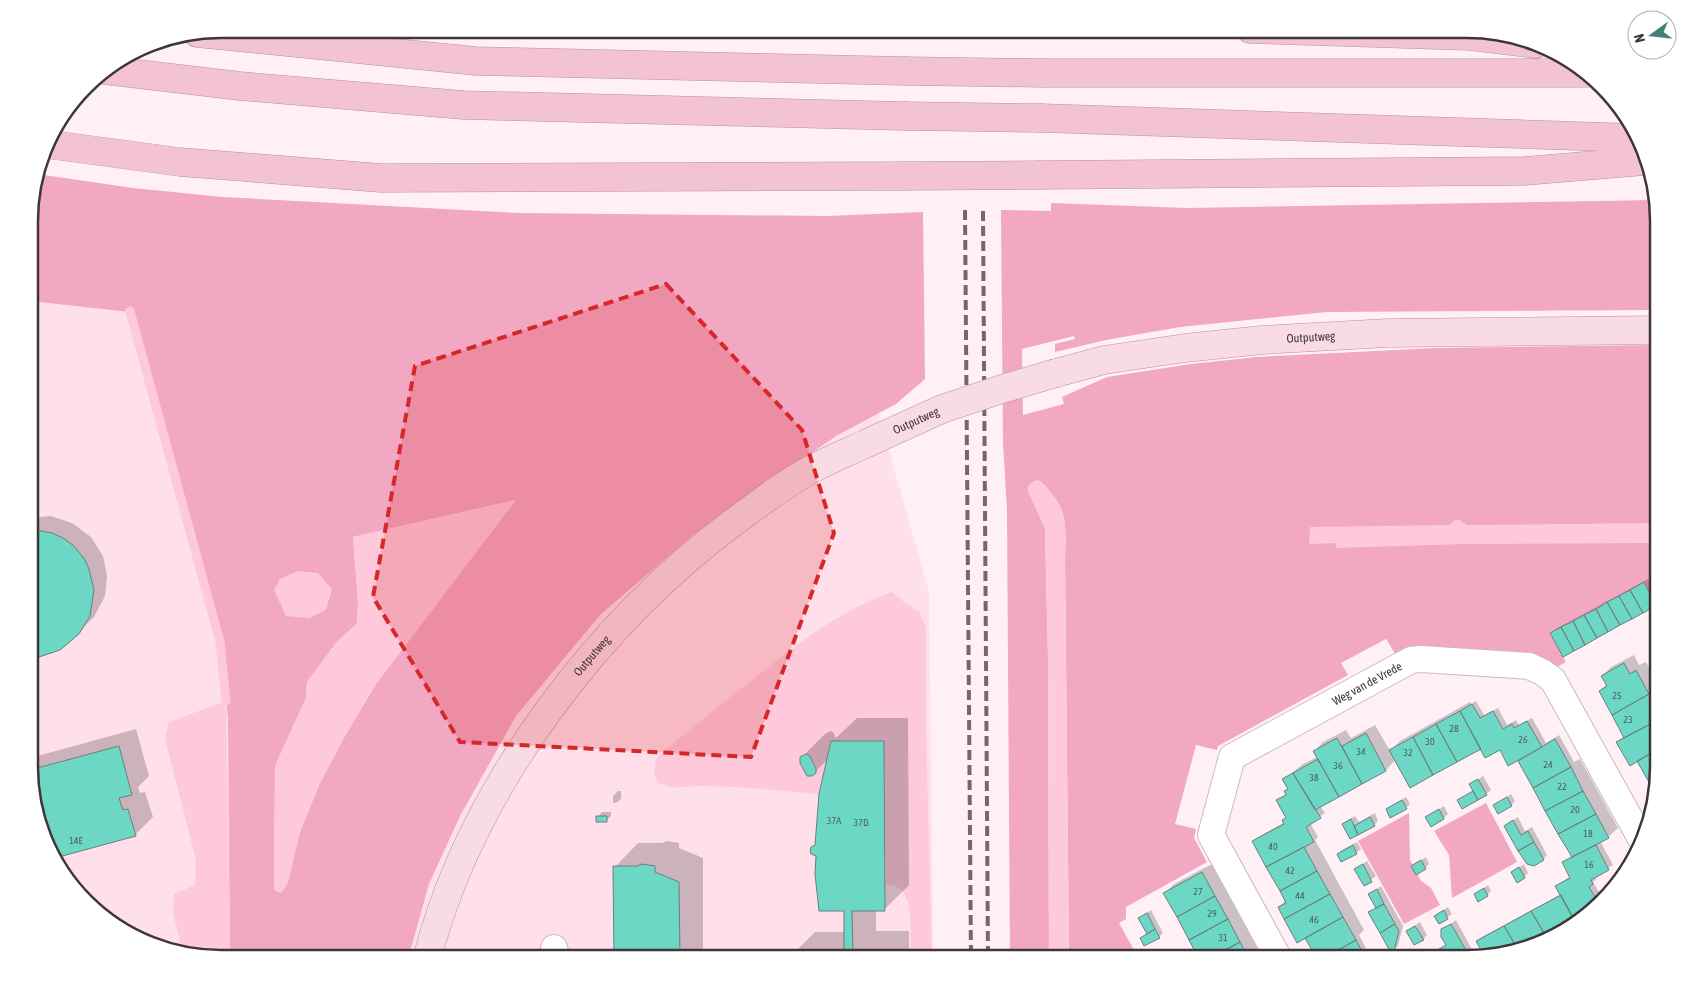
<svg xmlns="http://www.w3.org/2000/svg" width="1687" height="988" viewBox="0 0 1687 988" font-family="'Asap Condensed',sans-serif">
<rect width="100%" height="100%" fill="#fef0f4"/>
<!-- built -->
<path fill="#ffdfe9" d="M30 224 838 271 929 592 933 959H220L170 953 124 933 61 874 30 793Z"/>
<!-- green -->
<path fill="#f2a7c3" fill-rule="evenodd" d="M37 174 133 188 223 197 517 213 827 216 923 212 925 379 896 404 836 436 693 535 600 615 516 716 460 816 429 884 408 959H230L228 719 220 642 130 312 30 301V195ZM515 500 376 684 346 734 319 785 300 832 281 893 274 890 275 766 306 698 307 682 336 643 357 623 358 602 353 537Z
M1656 200 1658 207V310L1327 312 1180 327 1106 340 1055 352V344L1075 339 1074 336 1022 349 1023 415 1064 404 1062 397 1107 377 1191 364 1257 357 1435 348 1658 345V609L1643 583 1550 634 1566 662 1557 667 1396 655 1386 639 1341 663 1348 675 1218 746 1217 750 1196 745 1175 824 1196 829 1194 838 1207 862 1126 907V919L1119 923 1139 959H1069L1065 559C1066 522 1068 508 1040 481 1033 480 1028 485 1028 491L1045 528 1048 657 1049 959H1010L1007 510 1003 442 1001 210 1051 211V203L1188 208Z
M1486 803 1517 862 1452 898 1449 855 1434 831Z
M1409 813 1410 860 1421 881 1431 888 1440 905 1404 924 1358 841Z"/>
<!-- water -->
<path fill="#fdc9db" d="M1037 480 1040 481C1068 508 1066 522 1065 559L1069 959H1049L1048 657 1045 528 1028 491 1030 484Z
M516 500 376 684 346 734 319 785 300 832 288 883 281 893 274 890 275 766 306 698 307 682 336 643 357 623 358 602 353 537Z
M1455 520H1460L1467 525 1658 523V543L1465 544 1337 548 1335 543 1311 544 1309 542 1310 527 1450 525Z
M298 571 318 573 332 589 326 610 309 618 286 616 274 590 280 579Z
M892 592 904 602 919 611 926 628V731L932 959H910C910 941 916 897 897 887 895 885 889 885 886 884L884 741H831L819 794C780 791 741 786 702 786 684 785 675 792 657 782L654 772 656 758C684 734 713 711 742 688 788 652 836 611 892 592Z
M226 701 230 959 183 954 173 913 174 894 195 885 196 860 165 739 169 722Z"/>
<!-- shadow -->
<path fill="#0003" d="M51 516 72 523 91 537 103 556 107 576 105 596 94 617 69 642 49 653 30 658V518Z
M1648 579 1658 597V603L1656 605 1564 655 1552 634 1556 629Z
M1634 655 1639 665 1646 662 1658 684V780L1655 791 1638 760 1618 742 1625 735 1600 691 1607 684 1602 676 1611 667Z
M1476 701 1484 715 1498 708 1507 725 1516 720 1519 725 1532 718 1546 743 1559 735 1574 762 1580 759 1618 828 1608 837 1600 841 1613 865 1595 876 1596 879 1593 882 1603 899 1598 903 1578 914 1581 920 1563 933 1486 957 1478 941 1482 937 1561 894 1556 886 1571 876 1563 863 1572 856 1519 759 1501 748 1481 747 1396 759 1386 770 1320 806 1325 813 1310 823 1318 837 1315 840 1364 930 1359 935 1372 959H1318L1306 937 1279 907 1286 900 1254 841 1258 837 1285 822 1284 820 1287 817 1278 800 1287 794 1289 788 1284 779 1303 764 1317 757 1314 752 1323 742 1346 730 1351 738 1375 725 1390 751 1400 741 1470 702 1471 704Z
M857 718H908L909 885 885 909H876V931H909V959H792L791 956 815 932H845V910L817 855 816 844 828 759 812 775 801 758 825 734 830 731 833 732 836 738Z
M136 729 149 776 138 787 140 793 145 792 153 817 136 834 54 856 30 793V758Z
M1483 776 1491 790 1486 794 1459 800 1474 790 1471 785Z
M618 791H621V799L616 803H613V796Z
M1511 794 1515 801 1511 805H1494Z
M1406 797 1410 804 1406 808 1387 809 1392 805Z
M1444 806 1448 814 1444 818 1427 817Z
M602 812H611V816L606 821 598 817Z
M1375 813 1378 821 1374 825 1351 838 1343 824 1348 820 1355 816 1359 822Z
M1518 817 1525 831 1532 827 1547 855 1543 859 1505 826Z
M667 841 679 843V848L703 858V959H615V867L638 843H662Z
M1357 842 1361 849 1356 853 1338 854 1342 850Z
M1426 857 1429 864 1425 868 1412 866Z
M1367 861 1376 876 1364 885 1355 869Z
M1212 864 1263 959H1201L1165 893 1174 884Z
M1524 864 1528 873 1524 877 1513 872Z
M1488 885 1491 891 1487 895 1475 894Z
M1381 886 1403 926 1398 946 1393 950 1370 912 1377 907 1370 894Z
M1448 907 1452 914 1439 923 1435 916Z
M1151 910 1163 933 1159 937 1141 938 1147 933 1139 918Z
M1456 920 1477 959H1435L1432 954 1447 944 1442 930Z
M1420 922 1427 935 1423 939 1407 931Z"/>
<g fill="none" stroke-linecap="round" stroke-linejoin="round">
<!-- stream -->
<path stroke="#fdc9db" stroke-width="9" d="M130 311 220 642 226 701"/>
</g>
<!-- building -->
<path fill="#6cd7c4" stroke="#69807b" d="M30 529 52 533 63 538 74 546 85 560 89 569 94 590 90 616 79 634 60 650 30 660Z
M1644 582 1656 606 1643 613 1630 590Z
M1630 590 1643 613 1632 619 1619 596Z
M1619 596 1632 619 1620 625 1607 602Z
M1607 602 1620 625 1608 632 1596 609Z
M1596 609 1608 632 1597 638 1584 615Z
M1584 615 1597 638 1585 645 1573 621Z
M1573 621 1585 645 1574 651 1561 627Z
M1561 627 1574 651 1563 657 1550 633Z
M1624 663 1630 674 1636 670 1649 694 1612 715 1599 691 1607 686 1601 676Z
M1649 694 1658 710V720L1624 738 1612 715Z
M1472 704 1480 718 1493 711 1503 729 1512 724 1514 728 1527 721 1542 747 1508 766 1500 750 1485 758 1460 711Z
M1460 711 1481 749 1457 762 1436 724Z
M1658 720V749L1630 766 1616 742Z
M1436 724 1457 762 1433 775 1413 737Z
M1366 733 1386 771 1362 784 1342 746Z
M1413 737 1433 775 1410 788 1389 750Z
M1337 738 1362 784 1339 797 1313 751Z
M1555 739 1571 767 1533 788 1518 761Z
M831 741H884L885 911H852L853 955H886V959H791V955H844V911H819L815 874 816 856 811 854 810 851 811 847 815 845 819 794Z
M119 746 132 795 119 798 123 810 128 809 136 836 55 858 30 793V770Z
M1658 749V780L1650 784 1637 761Z
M806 754 810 756 816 769V773L812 776H807L800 763V757Z
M1318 759 1339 797 1315 810 1293 773Z
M1571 767 1583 791 1545 811 1533 788Z
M1293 773 1321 818 1306 827 1314 842 1266 867 1252 841 1284 824 1282 820 1286 818 1276 800 1286 795 1284 791 1288 789 1282 779Z
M1478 779 1487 795 1478 800 1469 784Z
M1473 791 1478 800 1462 809 1457 800Z
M1583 791 1596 814 1558 834 1545 811Z
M1507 797 1512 806 1498 814 1493 805Z
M1402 800 1407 809 1390 818 1386 809Z
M1439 809 1444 819 1431 827 1425 817Z
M1596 814 1609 838 1572 857 1558 834Z
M596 816H607V822H596Z
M1370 817 1375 826 1358 835 1354 826Z
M1351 819 1358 835 1350 839 1342 824Z
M1513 820 1521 835 1528 831 1534 842 1518 851 1504 826Z
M1534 842 1544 860 1534 866 1527 864 1518 851Z
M1353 845 1357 854 1341 862 1337 854Z
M1596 845 1609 870 1591 880 1593 884 1589 887 1599 904 1573 918 1555 886 1570 878 1562 862Z
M1304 847 1317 871 1280 891 1266 867Z
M1421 860 1426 869 1416 875 1411 866Z
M642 864 655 866V872L679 882 680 959H614L613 866H637Z
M1363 864 1372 882 1364 886 1354 869Z
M1519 867 1525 878 1517 883 1511 872Z
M1317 871 1330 894 1284 919 1278 907 1286 903 1280 891Z
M1202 872 1215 896 1177 917 1163 893Z
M1484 888 1488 896 1478 902 1474 894Z
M1377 889 1384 904 1376 908 1368 894Z
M1330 894 1343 917 1297 943 1284 919Z
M1561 895 1576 923 1563 933 1547 938 1531 911Z
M1215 896 1228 919 1189 940 1177 917Z
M1384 904 1395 924 1380 933 1368 912Z
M1444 910 1448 919 1439 924 1434 916Z
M1531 911 1547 938 1517 948 1504 926Z
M1147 913 1155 929 1147 934 1138 918Z
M1343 917 1356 940 1322 959H1317L1305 938Z
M1228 919 1240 942 1209 959H1199L1189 940Z
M1395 924 1399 931 1394 951 1391 953 1380 933Z
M1451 924 1471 959H1433L1430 954 1446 945 1441 937V929Z
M1415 926 1424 940 1414 945 1406 931Z
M1504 926 1517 948 1485 957 1476 941Z
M1155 929 1160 938 1144 946 1140 938Z
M1356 940 1366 959H1322Z
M1240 942 1249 959H1209Z"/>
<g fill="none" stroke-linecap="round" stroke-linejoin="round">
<defs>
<g id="street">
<path d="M554 948 557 959"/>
<path id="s1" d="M1279 959 1211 835 1232 757 1411 660 1421 659 1529 666 1542 672 1553 680 1640 837"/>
</g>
<g id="primary">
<path id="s2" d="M1056 373 1104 360 1185 348 1262 340 1388 333 1658 330"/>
<path id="s3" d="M427 959C471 787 600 619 742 516 765 499 789 481 814 468 831 459 848 452 865 444"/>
</g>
<path id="highway" d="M1250 29 1470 36 1536 44
M197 33 476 61 905 71
M104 70 240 86 463 105 904 116
M1042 73H1587
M1041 118 1637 138
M46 144 180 162 381 178 903 176
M1041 175 1524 171 1644 161"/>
</defs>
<!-- street casing -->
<use href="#street" stroke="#cfb8c0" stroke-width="28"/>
<!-- primary casing -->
<use href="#primary" stroke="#b4929e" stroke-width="29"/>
<!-- highway casing -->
<use href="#highway" stroke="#b4929e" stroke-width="29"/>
<!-- street -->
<use href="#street" stroke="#fff" stroke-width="26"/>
<!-- primary -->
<use href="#primary" stroke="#f8dbe5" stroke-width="28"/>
<!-- highway -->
<use href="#highway" stroke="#f3c3d4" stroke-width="28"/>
<!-- rail -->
<path stroke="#73696c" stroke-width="4" stroke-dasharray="10 5" stroke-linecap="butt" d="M965 210 971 959
M983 211 988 959"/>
<defs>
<g id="primary-bridge">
<path id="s4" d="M865 444 942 409 1002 389 1056 373"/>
</g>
<path id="highway-bridge" d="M905 71 1042 73
M904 116 1041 118
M903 176 1041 175"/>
</defs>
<!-- primary-bridge casing -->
<use href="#primary-bridge" stroke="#b4929e" stroke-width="29" stroke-linecap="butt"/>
<!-- highway-bridge casing -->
<use href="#highway-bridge" stroke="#b4929e" stroke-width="29" stroke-linecap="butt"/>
<!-- primary-bridge -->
<use href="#primary-bridge" stroke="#f8dbe5" stroke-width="28"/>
<!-- highway-bridge -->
<use href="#highway-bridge" stroke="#f3c3d4" stroke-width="28"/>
</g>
<!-- marked area -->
<path fill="#d62828" fill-opacity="0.2" stroke="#d62828" stroke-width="4" stroke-dasharray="10 6" stroke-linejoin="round" d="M666 284 802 430 834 533 751 757 460 742 373 597 415 366Z"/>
<g text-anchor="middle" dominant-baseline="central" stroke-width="4" stroke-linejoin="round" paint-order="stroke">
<!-- number labels -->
<g font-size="10" fill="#4a5e5c">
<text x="1617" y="695">25</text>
<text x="1628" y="719">23</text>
<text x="1454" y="728">28</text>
<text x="1523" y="739">26</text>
<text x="1430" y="741">30</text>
<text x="1361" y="751">34</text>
<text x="1408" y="752">32</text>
<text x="1548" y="764">24</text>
<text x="1338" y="765">36</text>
<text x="1314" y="777">38</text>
<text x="1562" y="786">22</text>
<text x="1575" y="809">20</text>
<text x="834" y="820">37A</text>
<text x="861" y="822">37D</text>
<text x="1588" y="833">18</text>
<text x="76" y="840">14E</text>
<text x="1273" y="846">40</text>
<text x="1589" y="864">16</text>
<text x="1290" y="870">42</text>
<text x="1198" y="891">27</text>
<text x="1300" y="895">44</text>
<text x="1212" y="913">29</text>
<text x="1314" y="919">46</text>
<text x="1223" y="937">31</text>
</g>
<!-- street labels -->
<g font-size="12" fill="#3f3639" stroke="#fff">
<text stroke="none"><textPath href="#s2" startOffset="258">Outputweg</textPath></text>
<text stroke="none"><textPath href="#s4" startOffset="56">Outputweg</textPath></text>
<text stroke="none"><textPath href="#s3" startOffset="348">Outputweg</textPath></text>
<text stroke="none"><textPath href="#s1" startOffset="376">Weg van de Vrede</textPath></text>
</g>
</g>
<!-- crop -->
<path d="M0 0H1687V988H0ZM221 38H1467A183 183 0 0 1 1650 221V767A183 183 0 0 1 1467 950H221A183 183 0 0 1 38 767V221A183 183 0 0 1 221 38Z" fill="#fff" fill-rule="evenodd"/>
<path fill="none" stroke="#3f3639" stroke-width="2.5" d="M221 38H1467A183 183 0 0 1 1650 221V767A183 183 0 0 1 1467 950H221A183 183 0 0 1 38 767V221A183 183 0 0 1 221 38Z"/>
<!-- north arrow -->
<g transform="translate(1652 35) rotate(255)"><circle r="24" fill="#ffffff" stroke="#b2afb0"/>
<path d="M0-4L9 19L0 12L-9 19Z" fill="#3e8276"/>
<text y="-8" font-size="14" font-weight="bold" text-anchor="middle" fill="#3f3639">N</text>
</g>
</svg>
